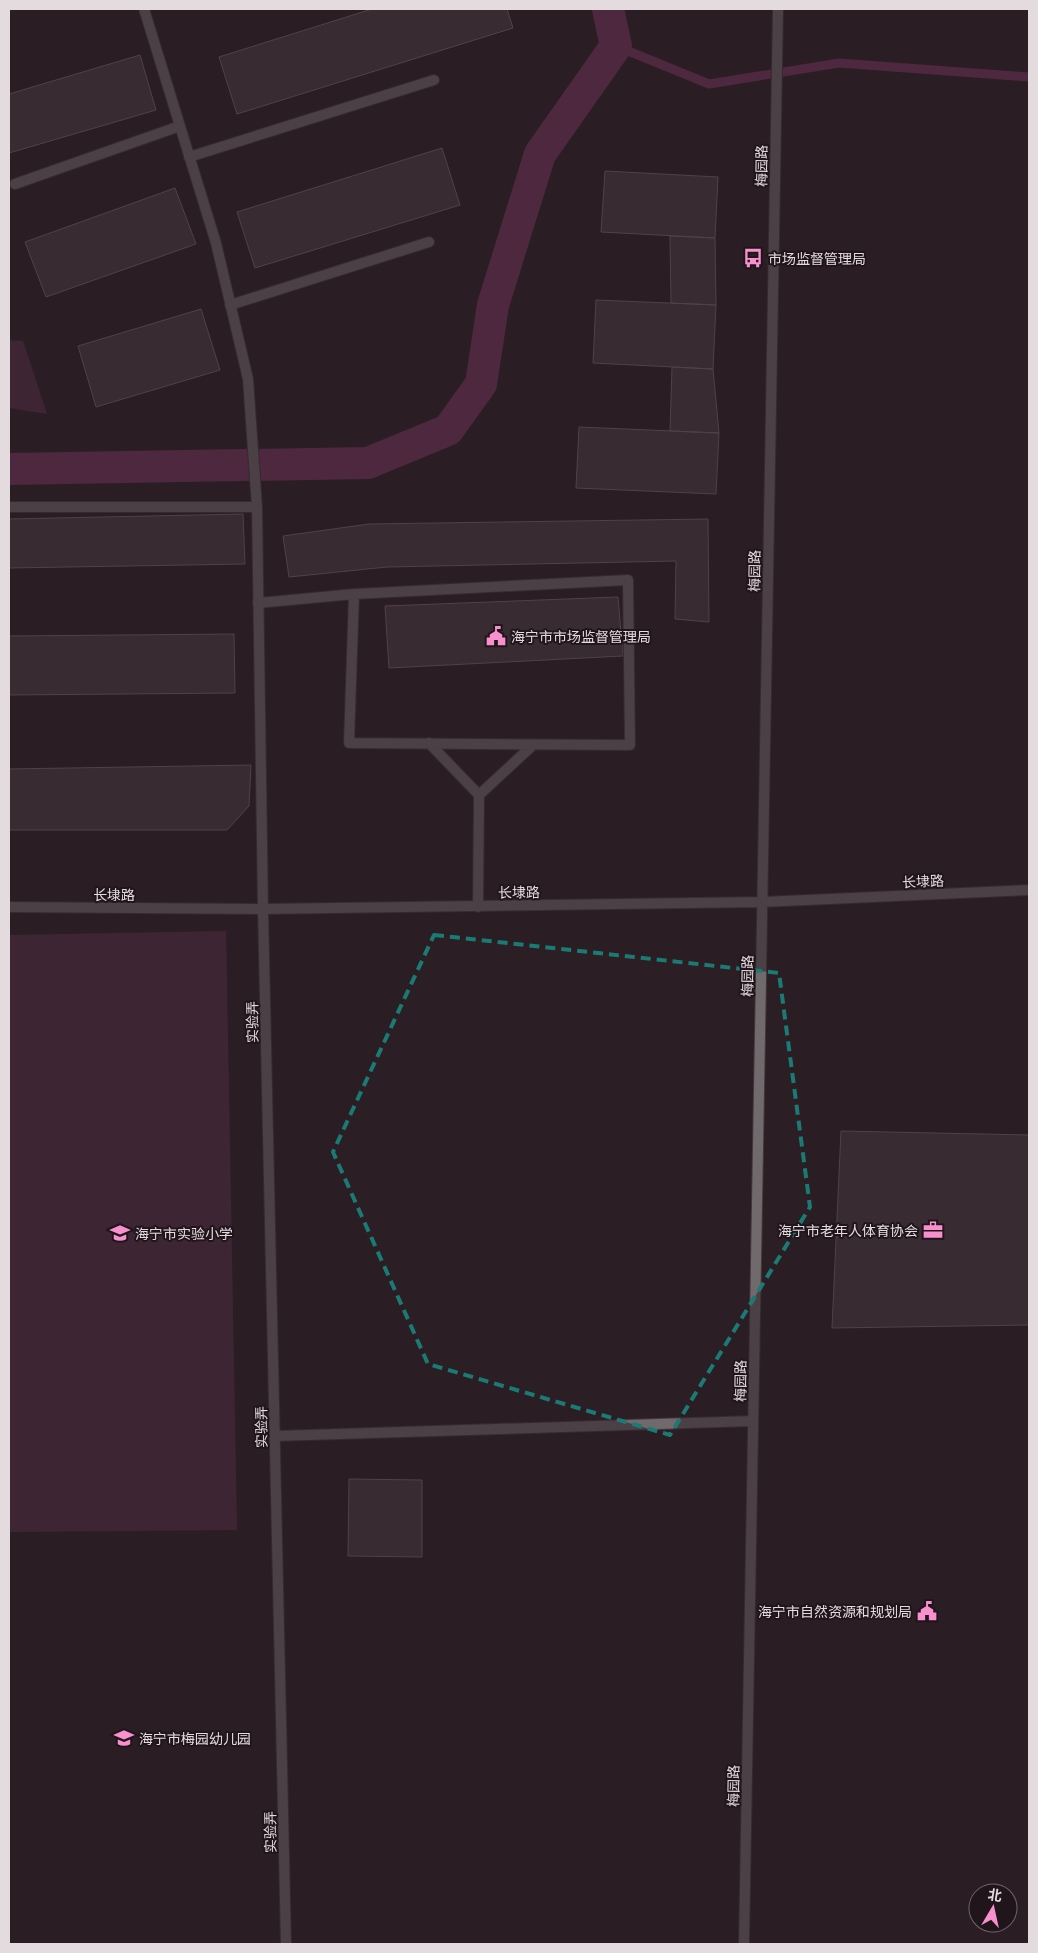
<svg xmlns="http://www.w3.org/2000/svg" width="1038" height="1953" viewBox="0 0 1038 1953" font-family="'Noto Sans','Noto Sans SC',sans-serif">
<rect width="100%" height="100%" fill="#2b1e25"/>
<!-- garden -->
<path fill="#562f46" d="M9 340 23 341 47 414 9 408Z
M226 931 237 1530 9 1532V935Z"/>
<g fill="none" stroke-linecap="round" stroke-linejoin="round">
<!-- stream -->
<path stroke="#76375d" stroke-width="9" d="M616 46 709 84 839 63 1029 77"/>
<!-- canal -->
<path stroke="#76375d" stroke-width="32" d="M9 469 368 463 448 430 481 384 493 305 540 154 616 46 608 9"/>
</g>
<!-- building -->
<path fill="#4b3c44" stroke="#7d6d75" d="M372 9H507L513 28 237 114 219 57Z
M140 55 156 110 9 153V94Z
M442 148 460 205 255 268 237 212Z
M605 171 718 177 715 238 601 232Z
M175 188 196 244 46 297 25 242Z
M670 236 715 238 716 305 671 303Z
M596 300 716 305 713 369 593 363Z
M201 309 220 370 96 407 78 346Z
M672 367 713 369 719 433 670 431Z
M579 427 719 433 716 494 576 488Z
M243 514 245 564 9 568V519Z
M708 519 709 622 675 619 676 561 387 567 289 577 283 536 369 524Z
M618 597 623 656 389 668 385 606Z
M234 634 235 693 9 695V636Z
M251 765 249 806 227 830H9V769Z
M841 1131 1029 1135V1325L832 1328Z
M349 1479 422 1480V1557L348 1556Z"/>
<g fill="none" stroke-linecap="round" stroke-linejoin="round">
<defs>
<path id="service" d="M189 157 434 80
M15 184 180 126
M230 305 429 242
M9 507H257L248 379 216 243 144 9
M628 580 630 745 349 743 354 594Z
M258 603 354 594
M429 743 479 795 478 907
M479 795 533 745
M275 1436 753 1421"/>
<path id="minor" d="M257 507 263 909 286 1944"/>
<path id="tertiary" d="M9 907 263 909 762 902 1029 890
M744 1944 778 9"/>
</defs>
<!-- service casing -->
<use href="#service" stroke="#45383f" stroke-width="12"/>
<!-- minor casing -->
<use href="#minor" stroke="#45383f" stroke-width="12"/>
<!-- tertiary casing -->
<use href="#tertiary" stroke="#45383f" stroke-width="12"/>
<!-- service -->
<use href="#service" stroke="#716a6d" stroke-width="10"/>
<!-- minor -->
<use href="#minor" stroke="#716a6d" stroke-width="10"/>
<!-- tertiary -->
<use href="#tertiary" stroke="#716a6d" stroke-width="10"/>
</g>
<!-- marked area -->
<path d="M0 0H1038V1953H0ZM434 935 779 973 810 1207 670 1435 428 1364 333 1152Z" fill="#2b1e25" fill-opacity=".55" fill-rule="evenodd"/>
<path fill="none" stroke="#1a7b74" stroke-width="4" stroke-dasharray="10 6" stroke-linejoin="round" d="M434 935 779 973 810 1207 670 1435 428 1364 333 1152Z"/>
<!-- icons -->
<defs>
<symbol id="bus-bare" viewBox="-9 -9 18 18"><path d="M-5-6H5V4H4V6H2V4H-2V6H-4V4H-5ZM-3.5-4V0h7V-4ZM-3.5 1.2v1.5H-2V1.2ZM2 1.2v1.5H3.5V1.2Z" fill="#f890cd" stroke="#21151c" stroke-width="2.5" paint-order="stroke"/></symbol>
<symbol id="civic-bare" viewBox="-9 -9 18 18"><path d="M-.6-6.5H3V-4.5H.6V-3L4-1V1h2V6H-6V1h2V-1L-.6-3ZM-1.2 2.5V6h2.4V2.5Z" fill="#f890cd" stroke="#21151c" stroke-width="2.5" paint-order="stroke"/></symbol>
<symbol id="office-bare" viewBox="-9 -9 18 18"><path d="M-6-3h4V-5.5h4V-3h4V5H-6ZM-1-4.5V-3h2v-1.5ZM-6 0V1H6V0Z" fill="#f890cd" stroke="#21151c" stroke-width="2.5" paint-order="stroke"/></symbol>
<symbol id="school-bare" viewBox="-9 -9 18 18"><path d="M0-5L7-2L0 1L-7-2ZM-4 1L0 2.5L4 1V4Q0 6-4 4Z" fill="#f890cd" stroke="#21151c" stroke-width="2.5" paint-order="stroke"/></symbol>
</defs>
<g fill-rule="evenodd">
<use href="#bus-bare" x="739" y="244" width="28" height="28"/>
<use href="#civic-bare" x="482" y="622" width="28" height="28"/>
<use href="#office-bare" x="919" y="1216" width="28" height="28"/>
<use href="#school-bare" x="106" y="1219" width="28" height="28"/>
<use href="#civic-bare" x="913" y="1597" width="28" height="28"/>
<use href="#school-bare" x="110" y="1724" width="28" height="28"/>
</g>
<g text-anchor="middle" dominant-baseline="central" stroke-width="4" stroke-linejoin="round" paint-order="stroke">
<!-- street labels -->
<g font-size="14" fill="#e4dbdf" stroke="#21151c">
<text transform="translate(761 166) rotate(-89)">梅园路</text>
<text transform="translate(754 571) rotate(-89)">梅园路</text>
<text transform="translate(923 881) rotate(-3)">长埭路</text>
<text transform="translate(519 892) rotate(-1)">长埭路</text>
<text x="114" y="894">长埭路</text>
<text transform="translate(747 976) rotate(-89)">梅园路</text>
<text transform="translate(252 1022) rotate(-91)">实验弄</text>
<text transform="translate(740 1381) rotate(-89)">梅园路</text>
<text transform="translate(261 1427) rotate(-91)">实验弄</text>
<text transform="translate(733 1786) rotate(-89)">梅园路</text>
<text transform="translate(270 1832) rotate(-91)">实验弄</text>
</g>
<!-- poi labels -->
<g font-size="14" fill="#e4dbdf" stroke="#21151c" text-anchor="start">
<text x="768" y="258">市场监督管理局</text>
<text x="511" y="636">海宁市市场监督管理局</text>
<text x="918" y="1230" text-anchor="end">海宁市老年人体育协会</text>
<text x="135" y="1233">海宁市实验小学</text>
<text x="912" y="1611" text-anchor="end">海宁市自然资源和规划局</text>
<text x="139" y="1738">海宁市梅园幼儿园</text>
</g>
</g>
<!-- border -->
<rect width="1038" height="1953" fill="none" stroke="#e4dbdf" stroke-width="20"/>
<!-- north arrow -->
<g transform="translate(993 1908) rotate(9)"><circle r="24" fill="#21151c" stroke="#6f646a"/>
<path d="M0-4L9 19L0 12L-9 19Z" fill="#f890cd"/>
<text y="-8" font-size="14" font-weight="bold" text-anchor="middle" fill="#e4dbdf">北</text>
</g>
</svg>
